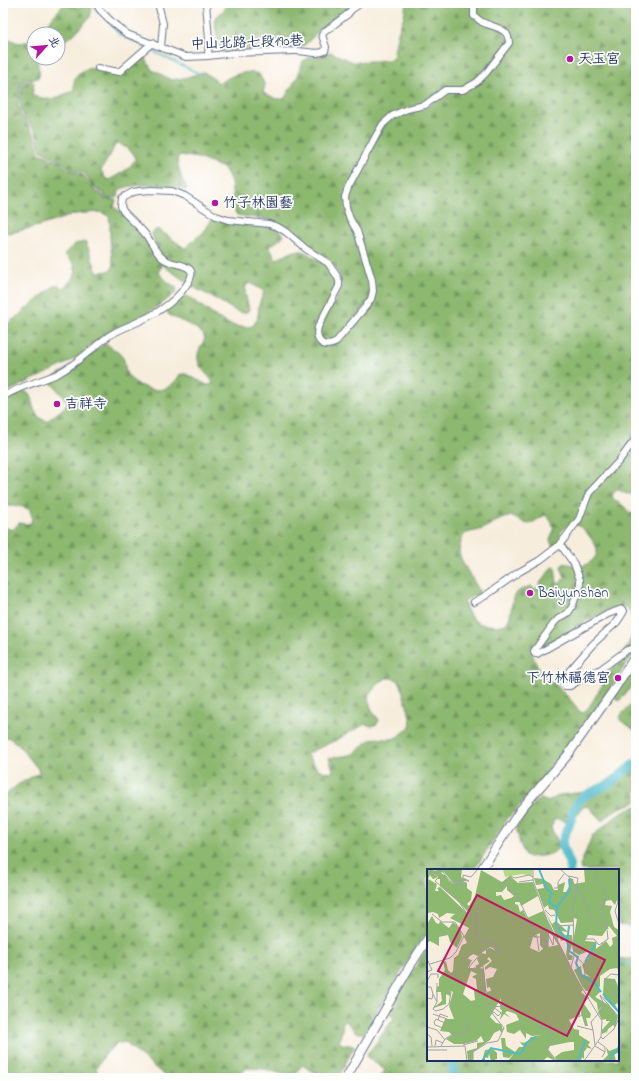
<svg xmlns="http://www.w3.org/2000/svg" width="639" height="1081" viewBox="0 0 639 1081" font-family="'Indie Flower','LXGW WenKai TC',sans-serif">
<defs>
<pattern id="forest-firs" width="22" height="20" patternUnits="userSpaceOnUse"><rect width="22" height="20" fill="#8db870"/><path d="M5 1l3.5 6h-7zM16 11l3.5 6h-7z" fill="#72965f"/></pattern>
</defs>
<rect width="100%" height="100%" fill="#fff"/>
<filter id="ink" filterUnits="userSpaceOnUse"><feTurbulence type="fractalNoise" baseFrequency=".025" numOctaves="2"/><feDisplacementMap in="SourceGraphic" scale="8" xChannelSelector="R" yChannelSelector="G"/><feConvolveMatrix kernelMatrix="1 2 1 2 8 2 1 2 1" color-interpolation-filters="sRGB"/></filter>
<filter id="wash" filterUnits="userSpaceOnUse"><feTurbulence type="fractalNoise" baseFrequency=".012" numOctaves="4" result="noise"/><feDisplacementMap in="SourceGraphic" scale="16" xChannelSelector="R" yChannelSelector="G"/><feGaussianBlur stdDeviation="0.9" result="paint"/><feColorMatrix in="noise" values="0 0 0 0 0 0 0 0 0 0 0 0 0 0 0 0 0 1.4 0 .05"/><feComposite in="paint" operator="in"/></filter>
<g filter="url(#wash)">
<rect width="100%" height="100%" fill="#f7eddc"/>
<!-- forest -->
<path fill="url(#forest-firs)" stroke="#547467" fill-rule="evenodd" d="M65 3H74L76 8 84 5 92 8 90 17 72 36 58 44V34H38Z
M229 3H356L321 28 306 44 299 48 222 51 219 46 214 19 224 10Z
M406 3H476L473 16 502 31 507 38V44L475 81 462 88 444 89 424 103 391 114 344 196 355 232 371 292 369 299 333 343H325L319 335 320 328 341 290 342 286 339 275 335 267 327 259 307 247 287 228 270 220 237 215 234 210 231 182 228 175 224 168 198 158 180 155 177 159C178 165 180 173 182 179 184 182 186 185 187 188L185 191C184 190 180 188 179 188 167 184 129 183 119 190L118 197 107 199 116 200 114 207 127 217 136 228 151 248 161 258 163 265 158 272 169 283 176 287V292C164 303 150 312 135 319 126 324 116 327 108 333 94 342 83 354 69 362 48 374 24 382 3 394V319L8 324 54 286 59 285 62 289 71 280 76 273 74 264 64 254 75 244 86 242 97 272C104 272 108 272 113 268L110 237V224L109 216 100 212 75 214 39 226 10 233 3 232V36L18 43 32 41 34 38V58H38C36 65 41 70 39 77L35 79 25 80 15 84 21 88 18 105 21 115 34 135 39 153 62 163 69 170 83 175 92 184 96 192 102 194 105 200H106L104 193 97 190 93 184 84 173 70 169 63 162 41 151C38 145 38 139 36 133 34 130 31 126 28 123 19 110 19 103 23 88L18 84 25 82 32 81 34 83 32 96 52 100 74 90C74 81 73 79 80 73 89 63 108 72 119 75L140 57 145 58 152 70 159 73 171 80 184 78 204 72 219 83C231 76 245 69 259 74L265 85 263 93 277 99H284L297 78 303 61 311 57 320 56 330 52 353 62 388 60 393 57 398 32 404 16ZM116 143H119L132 152 136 158C131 168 118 176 108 180L104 176 101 170 109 157Z
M483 3H636V493C634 493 632 494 629 494 621 494 618 484 612 496 617 504 616 500 622 505 628 509 627 514 636 514V650L580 732 521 804 508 818 474 870H428V932L418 944 364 1033C356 1035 351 1027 346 1021H343L342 1030 339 1042C344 1046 348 1044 353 1046L354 1047 338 1078H325L302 1065 293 1077 265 1069 247 1068 232 1078H222L214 1071 205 1078H168L138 1054 125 1042 116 1044 108 1051 96 1068 99 1078H3V797L19 784 39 773 38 769 18 744 8 737 5 738 3 741V527L13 530 19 523 27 524 31 523 32 517 30 510C22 505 13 506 3 506V401C10 395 24 385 30 396 32 400 32 405 34 409 36 415 41 420 47 421L64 408 68 402 50 381 54 377 86 357 101 346 106 344C112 348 119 352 123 358 126 364 124 371 128 376 138 387 157 395 170 386 174 383 178 378 181 374H186L207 385 213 384C211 377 206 374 202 369 194 358 199 349 205 339L203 334 196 328 169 315 165 309 174 303 182 295H185C204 305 221 327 244 327 248 327 253 327 255 323 259 318 258 311 259 305 260 300 263 296 264 291L250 283 246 285 245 293 249 309 247 312 243 313 236 311 214 298 195 288 165 267C164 255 154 245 152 233L157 229 168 236 183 247 186 248 195 239 204 232 211 221 218 219 233 224 269 226 283 233 284 236 269 247 275 257 277 259 284 256 294 251H303L326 265 335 278 336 285V290L316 338 331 347 375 291 351 219 347 198 350 188 384 127 393 117 406 112 426 108 446 92 477 84 510 36 476 15V7ZM545 515C550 518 553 524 554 530L550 540 551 543 555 547 561 539 560 533 569 524C583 523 591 538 597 548 597 551 597 555 595 557 592 563 581 568 575 566 571 565 569 563 563 564L561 567 565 577 560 583H557L555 567H552C550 569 549 571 548 573 544 579 539 582 538 589H533L531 586C526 588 518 590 515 595 513 598 513 601 512 604 509 624 509 627 487 625 482 625 475 622 471 617 468 612 464 606 465 600L480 593C475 580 459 562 459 550 460 544 462 539 464 534L470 532 480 530 497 521 511 516 525 523 530 524ZM624 606C628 608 629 611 631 615 639 636 623 651 613 668 605 681 597 694 589 707L585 711 581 713C576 707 572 701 567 696 555 683 536 671 532 653L590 619 612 608ZM386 678C399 678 401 681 403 693 405 701 413 720 410 726 409 728 406 730 404 732 400 735 395 739 390 739 384 740 378 737 372 739 366 741 360 750 353 754 345 757 337 756 329 758L333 770 331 773C326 772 320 771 316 767 312 763 310 757 306 754L336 740 365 724 372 726 377 724 379 720 372 711 368 698C372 689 378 684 386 678Z
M636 662V684L632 686 619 701 614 697C621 686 628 673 636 662Z
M636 699V731L620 720 621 715Z
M636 769V802L617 809 602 821 588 806 583 807 573 821 570 823 555 818 551 828C553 833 557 838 558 843 560 857 537 856 529 857L525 855 520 844 516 827 537 800 539 798 548 802 559 795 585 792 600 788 617 781Z
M636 806V927L618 925V870H581L580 866 592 836 618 815Z
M428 947V1060H618V960L636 958V1078H380L385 1070 368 1058 367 1055 394 1018 388 1012 399 992Z"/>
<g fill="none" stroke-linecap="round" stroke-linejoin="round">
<!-- stream -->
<path stroke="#4fbaca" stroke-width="1.5" d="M91 3 96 10
M109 23 120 35 145 47
M148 49 202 75
M633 765 636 767
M618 963C624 961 630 964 636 963"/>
<!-- river -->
<path stroke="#4fbaca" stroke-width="9" d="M570 870C571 860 560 851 563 840 564 835 568 829 570 823 573 818 572 811 576 805 583 792 600 791 612 782 620 776 627 768 636 763
M452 1060 453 1063V1078"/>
</g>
</g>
<g filter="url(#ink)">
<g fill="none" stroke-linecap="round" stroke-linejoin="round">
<defs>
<path id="minor" d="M96 3 100 10 113 23 127 34 186 57 208 56 234 53 294 51C305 50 316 56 325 51L326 47 322 35 324 32 348 14 351 10 361 3
M158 3 163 24 161 47
M206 3 209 40 208 56
M98 68 119 72 152 43
M3 397C20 385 41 382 59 373 78 363 92 348 110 335 120 329 132 325 142 320 159 312 177 300 187 284 189 281 193 275 191 271 188 264 170 264 164 259 156 254 152 243 146 235 139 226 130 219 123 211L121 206 122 198 133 192 139 191 152 190 172 191 185 196 216 216 228 220 269 224 278 227 286 232 306 249 328 263 337 276 339 281V286L318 327C315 339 321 349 335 343L366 306 371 299 373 291 372 280 357 231 350 219 346 207 345 197 348 188 377 134 383 124 392 116 407 109 425 105 445 90H463L477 82 486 73 509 43C509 27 494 28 482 22 479 20 477 18 474 16V7L478 3
M560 544 574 564 580 580V586L572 607 568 613 558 619 554 623 534 651 535 654H537L608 614 622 609 624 611 623 613 617 622 593 644 564 677 562 683 565 686H570L575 683 591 673 601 669 627 650 636 647
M474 602 485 596 519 572 540 560 557 547 565 538 579 519 589 493 619 461 636 438"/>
<path id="major" d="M481 870 521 809 567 756 613 691 636 655
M346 1078 410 966 428 938"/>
</defs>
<!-- minor casing -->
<use href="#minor" stroke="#68728a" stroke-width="8"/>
<!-- major casing -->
<use href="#major" stroke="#68728a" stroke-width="10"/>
<!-- minor -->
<use href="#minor" stroke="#fff" stroke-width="6"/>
<!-- major -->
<use href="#major" stroke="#fff" stroke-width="8"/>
</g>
</g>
<!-- markers -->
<g fill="#b5179e" stroke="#fff" stroke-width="1.5">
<circle cx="570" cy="59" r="4"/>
<circle cx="215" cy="203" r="4"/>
<circle cx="57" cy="404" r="4"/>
<circle cx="530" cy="593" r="4"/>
<circle cx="618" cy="678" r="4"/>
</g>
<g text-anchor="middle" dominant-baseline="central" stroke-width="3.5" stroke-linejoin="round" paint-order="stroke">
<!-- street labels -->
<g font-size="14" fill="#1b2f5e" stroke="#fff">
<text transform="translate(247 43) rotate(-2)">中山北路七段190巷</text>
</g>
<!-- poi labels -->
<g font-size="14" fill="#1b2f5e" stroke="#fff" text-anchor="start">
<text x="578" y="59">天玉宮</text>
<text x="223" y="203">竹子林園藝</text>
<text x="65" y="404">吉祥寺</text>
<text x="538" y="593">Baiyunshan</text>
<text x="610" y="678" text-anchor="end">下竹林福德宮</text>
</g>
</g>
<!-- overview -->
<g transform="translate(427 869)">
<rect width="192" height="192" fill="#f7eddc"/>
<path d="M0 0 10 2H14L15 5 18 6 22 12 27 15 17 3 14 2H10L8 0H35L34 8 40 11 36 12 40 14V19L45 23 44 31 40 35 42 37 48 27 54 1 75 13 83 7 91 14 106 13 111 27 94 37 93 33H88V35L91 36 93 43 96 41 100 49 116 42 156 121 154 123 160 128 153 137V146L142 151 147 160 152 161V166L163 173 161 176 165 180 158 178 160 179 157 183V190L155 188 154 192H130L128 188 135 183 147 181V173H143L123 177 121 181 129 192 120 188 116 192H81L92 178H97L93 173 99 174 104 168 114 166 105 167 99 164V170L93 161 87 165 80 163 79 156 92 151 89 145 80 142 78 144 84 149 77 145 73 151 75 141 73 140 74 129 63 148 69 154 74 155 76 161 74 164 73 161 67 164 63 171 46 183V192H41L40 182 50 179V174L57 173 54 167 49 172 37 175H27L19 170 25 166 22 163 13 162 18 150H27L22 137 26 123 24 122 23 127 19 125V135L6 139 15 132 14 123H9L10 118 12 117V110L18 101 16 93 19 92 21 101 24 104 26 102 27 89 31 86 35 76 40 74 37 68 42 59 23 49 28 45 20 44 12 49 11 45 6 43 1 44 0 51ZM4 3 12 8 9 10H13V17L32 33 40 42 41 45 13 18 10 19 12 22H8L10 15 1 10 3 6 6 10 11 8ZM80 17V21L87 27 84 29 77 31 74 26 69 27V23H75ZM113 64V76L116 80 112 83 103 79 106 68 110 69 108 66ZM122 64 126 67 131 76 121 78ZM63 78 66 79 68 82 64 79 59 81V85L54 84 50 90 52 95 48 97 51 99H41L45 91 41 90 42 88 46 85 51 87 56 82ZM62 88 65 92 58 98V101L63 98 70 100 66 108 59 110 60 119 63 118 64 122 59 123 60 128 57 100 53 99 63 92 60 90ZM44 102 50 105 45 108 49 110 50 120 47 121 48 131 44 132 36 125ZM157 0H192V38L190 31 188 36 184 31 179 32 178 36 185 37 183 43 187 58 192 61V102L190 99 183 100 173 107V118L171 117 173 123 168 128 182 136 191 148 188 158 186 156 181 160 179 165V163L175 165V161L183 152H179V150L175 151 171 143 175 137 171 142 170 134 161 126 162 122H159L155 117 147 101 154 97 155 105 163 108 158 104 155 96 161 90 164 81 152 86 146 82 145 76 142 85 146 87 145 91H141L139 86 141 70 134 72 132 67 131 71 117 40 125 55 129 52 141 63 134 62 138 66H145L146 73 150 50 146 49V53L134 54 127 41 122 40 121 36 117 39 110 20 117 19 116 15 109 16 107 9 116 10 124 15 127 21H131V16L138 13 136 23H139L143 16 142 9 146 10 147 15 158 13ZM182 57 190 67 185 69 186 75 183 78 179 72 169 80V73L158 72 161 66 175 67ZM5 47 9 54 12 55 13 52 22 59 26 53 33 59 35 68 30 79 23 73 21 66 12 68V77L3 72 0 74V55ZM177 109 188 110 191 117 192 137 190 134 188 136 192 144 176 128 182 130 176 125ZM157 135 164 145 163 149H159L161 157H158L155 147 154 138ZM74 169H78L79 177 88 183 82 189 76 188ZM179 178 182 182 190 179 192 184H187L189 192H175L181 186ZM66 180 70 184V190L64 192 62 185 61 189 58 188V192H55L58 181Z" fill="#8db870" fill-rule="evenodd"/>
<path d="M76 0H105V7L95 5 78 8Z" fill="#b2d882"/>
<path fill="none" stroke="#4fbaca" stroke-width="2" d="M112 0 120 20 124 23 122 34 130 38 129 56M130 38 143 21 142 10M131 58 137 69M137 69 140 71 142 82 151 88 149 94 154 106 168 114 174 123M140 73 142 57M158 93 169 74M176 125 192 143M55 192 64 179 92 185 96 182 99 174 109 168M151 192 158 171M183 192 184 186 190 183 192 177"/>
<path fill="none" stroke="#9fa1aa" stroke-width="1" d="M3 0 12 8 8 12 32 33 41 46 47 44 50 50 49 62 55 72 68 75 72 83 70 84 62 79 55 83 42 98 44 100 56 97 59 126 64 143 77 159 71 172 60 174 46 183V192M7 0 16 3 23 12 35 17 32 11 42 12 36 9V6L44 8 51 0M106 0V11L120 51 148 107 175 152 174 168 157 192M133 0 143 9 155 26 164 48 181 60 175 43 179 24 169 9 170 0M141 7 151 9 146 39 147 87 144 98M106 8 102 6 88 9 83 7 76 13 91 29 110 68 112 82M92 13 106 11M127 19H131V13L137 5M192 30 188 42 192 55M118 41 124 47 128 46M110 68H116L121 78V65L126 76 127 65M129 69V57L147 56M158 70H167L172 76 181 70 180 61M173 85 177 79 175 74M147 86 157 95 158 106M0 90 5 101 0 103M3 95 23 89 29 83 37 67 28 53H15L5 45M192 106 184 105 178 110 192 130M0 112 4 105H11V109M10 114V133M0 118H4L6 125 5 130 0 129M6 125 10 133 6 140 9 142 16 140 22 135 24 123M173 126 192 148M6 145 20 150M65 145 67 143 71 147 74 144 66 138 75 137 70 132M172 145 177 136 173 126M151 148 155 146 153 137 162 128M11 151 13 145 21 148M110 157 123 161 122 166 126 172 118 177 130 192M150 157 166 161 164 153 171 145M0 158 10 161 18 171M16 159 8 156 7 153 9 150 18 154M166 161 168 176M0 165 4 168 5 177M40 165 42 152M174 168 176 170 187 160 192 149M171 173 178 178V183M36 176 51 172M8 177 9 171 16 174M14 177 18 170 27 164 33 166 40 160M168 177 178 183 175 188M0 178 38 177 40 192M0 181H20"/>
<path fill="#c2185b" fill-opacity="0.15" stroke="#c2185b" stroke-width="2" d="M50 26 178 91 140 167 11 102Z"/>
<rect width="192" height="192" fill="none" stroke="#1b2f5e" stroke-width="2"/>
</g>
<!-- margin -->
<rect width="639" height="1081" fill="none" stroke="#fff" stroke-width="16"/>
<!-- north arrow -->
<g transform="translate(46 46) rotate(63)"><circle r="19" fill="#ffffff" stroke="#a4acbf"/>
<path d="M0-3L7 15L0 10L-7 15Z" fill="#b5179e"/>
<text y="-6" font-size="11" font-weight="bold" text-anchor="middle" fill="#1b2f5e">北</text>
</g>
</svg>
